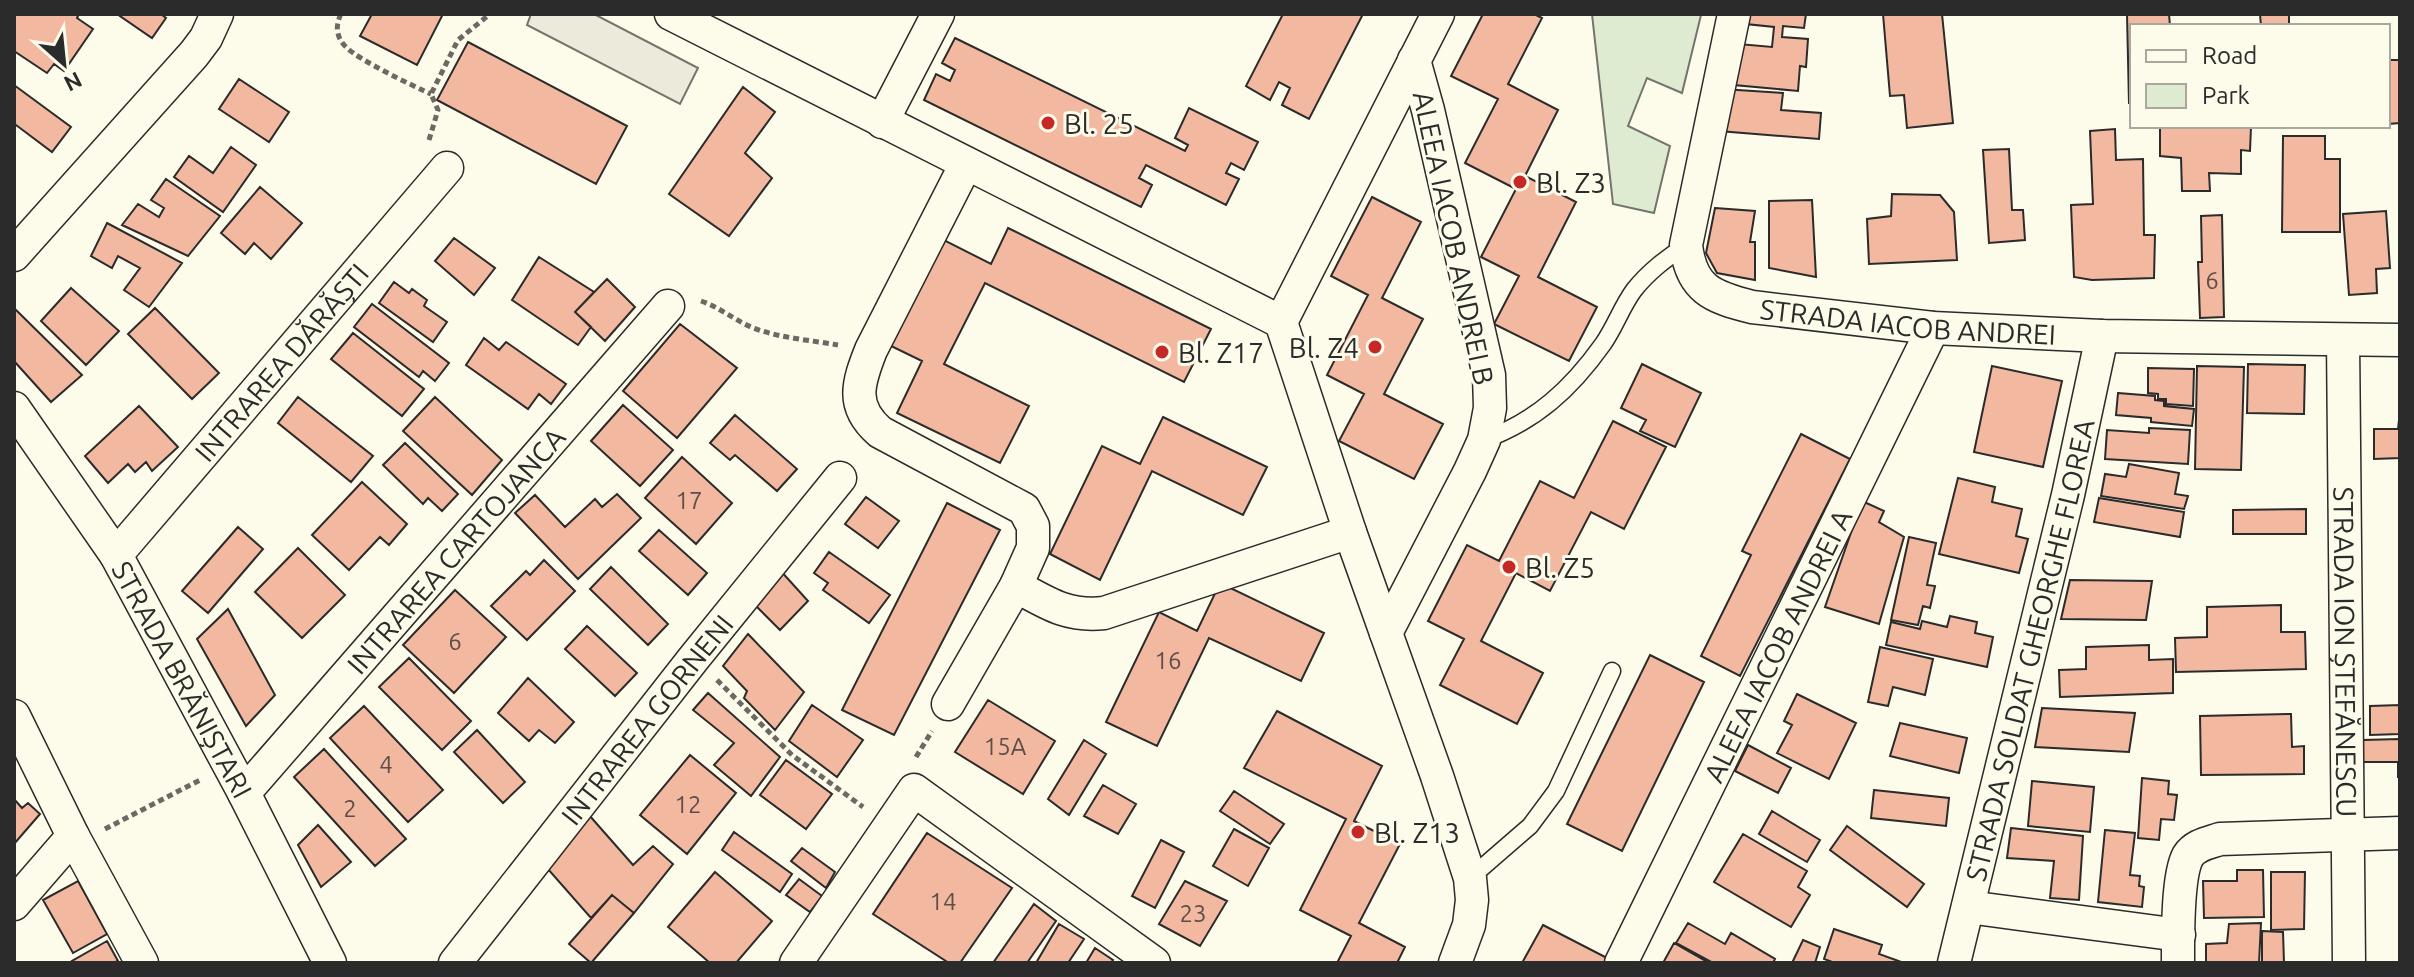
<svg xmlns="http://www.w3.org/2000/svg" width="2414" height="977" viewBox="0 0 2414 977" font-family="Ubuntu,sans-serif">
<style>
.green{fill:#deebd1;stroke:#74746e;stroke-width:2}
.parking{fill:#eceadb;stroke:#74746e;stroke-width:2}
.building{fill:#f2b8a0;stroke:#2b2b2b;stroke-width:2}
.lines{fill:none;stroke-linecap:round;stroke-linejoin:round}
.service-casing{stroke:#2b2b2b;stroke-width:19}
.minor-casing{stroke:#2b2b2b;stroke-width:35}
.path{stroke:#6a6964;stroke-width:5;stroke-dasharray:6 4;stroke-linecap:butt}
.service{stroke:#fdfbea;stroke-width:16}
.minor{stroke:#fdfbea;stroke-width:32}
.poi-dot{fill:#c62828;stroke:#fdfbea;stroke-width:3}
.labels{text-anchor:middle;dominant-baseline:central;stroke-width:6;stroke-linejoin:round;paint-order:stroke}
.number-label{font-size:24px;fill:#5d4e48}
.poi-label{font-size:28px;fill:#2b2b2b;stroke:#fdfbea;text-anchor:start}
.street-label{font-size:28px;fill:#2b2b2b;stroke:#fdfbea}
</style>
<rect width="100%" height="100%" fill="#fdfbea"/>
<path class="green" d="M1592,14L1701,15L1682,93L1647,78L1628,126L1670,146L1654,213L1613,204Z"/>
<path class="parking" d="M531,14H594L698,68L680,104L527,25Z"/>
<path class="building" d="M14,14H79L77,18L93,29L64,71L54,64L47,73L14,51Z
M122,14H161L166,18L152,38L120,16Z
M372,14H443L417,65L360,36Z
M1283,14H1363L1309,119L1282,105L1290,88L1279,82L1270,100L1246,86Z
M1483,14H1534L1542,18L1508,84L1558,110L1525,176L1576,202L1538,277L1597,307L1569,361L1494,324L1519,276L1481,257L1516,189L1465,163L1498,99L1451,76Z
M1747,14H1806L1804,28L1783,26L1782,37L1808,39L1806,67L1800,66L1798,91L1734,85L1739,44L1772,47L1774,27L1746,24Z
M1883,14H1942L1953,123L1907,128L1904,95L1890,96Z
M2127,14H2169L2170,26H2132V103H2129Z
M2260,14H2289V26H2261Z
M955,38L1185,151L1188,145L1175,138L1189,108L1258,142L1244,170L1231,163L1226,173L1239,179L1226,205L1146,165L1139,178L1152,185L1141,207L924,100L936,74L950,81L955,70L942,63Z
M468,42L627,126L596,184L437,100Z
M2388,60H2400V123L2388,124Z
M239,79L289,112L269,142L219,109Z
M14,85L71,127L52,152L16,125L14,127Z
M743,87L775,112L745,153L772,178L729,236L669,194Z
M1722,89L1783,93L1781,110L1821,113L1819,139L1719,131Z
M2160,126L2251,127L2250,151L2241,150V174L2209,173L2210,191H2182L2181,158L2160,156Z
M2115,129L2116,160L2143,159L2144,235H2155L2154,278L2092,280L2074,277L2071,205L2093,204L2090,131Z
M2283,136H2325V159H2340V232H2282Z
M231,147L256,165L223,212L174,177L189,156L213,173Z
M2009,149L2012,210H2023L2025,240L1989,243L1983,150Z
M166,179L220,216L188,256L122,225L138,204L159,217L164,208L151,200Z
M260,187L302,223L271,259L254,243L245,254L221,233Z
M1892,194L1940,195L1954,212L1957,260L1869,264L1867,219L1891,216Z
M1372,197L1421,222L1382,298L1423,319L1384,394L1443,424L1414,479L1339,441L1364,394L1327,375L1368,295L1331,276Z
M1812,200L1816,277L1769,268V201Z
M1715,208L1755,211L1750,242H1755V280L1717,273L1712,264L1706,253Z
M2386,211L2390,268L2376,269L2377,293L2349,295L2343,214Z
M2222,215L2224,317L2200,318L2198,262H2202L2201,216Z
M107,223L182,263L149,307L124,290L140,268L118,256L112,268L91,256Z
M1008,228L1211,329L1184,382L985,283L944,364L1029,406L1000,463L897,413L922,361L887,344L940,238L991,264Z
M454,238L495,268L474,295L435,261Z
M539,257L594,292L575,312L591,327L578,345L512,300Z
M607,279L635,307L605,341L575,312Z
M394,282L409,293L412,289L427,300L424,306L447,322L433,342L379,303Z
M71,288L119,331L86,365L41,321Z
M372,304L449,363L435,381L423,371L419,377L354,327Z
M14,308L82,375L51,402L14,361Z
M155,308L219,373L192,399L128,334Z
M680,324L737,368L677,438L623,391Z
M353,333L424,389L402,416L331,359Z
M484,338L499,350L506,342L566,384L551,404L539,394L528,409L466,365Z
M1642,364L1701,393L1675,447L1640,431L1646,420L1621,408Z
M2248,364L2305,365L2304,414L2247,413Z
M1992,366L2062,381L2043,467L1974,452Z
M2197,366L2244,367L2241,470L2195,469Z
M2148,368L2194,369L2193,406L2166,404V399H2158V394L2148,393Z
M2118,393L2155,396V400L2164,401V406L2194,409L2192,426L2151,422V418L2116,415Z
M298,397L373,456L351,482L278,423Z
M435,397L502,460L472,495L403,431Z
M623,405L673,450L640,486L591,441Z
M139,406L178,447L152,471L146,462L135,472L128,464L108,483L85,456Z
M735,415L797,469L777,491L735,455L730,460L710,443Z
M1163,417L1267,467L1243,515L1152,471L1100,580L1050,554L1102,446L1140,464Z
M2399,420L2400,458L2374,459V429H2398Z
M1613,421L1666,447L1624,529L1591,512L1550,591L1516,573L1481,641L1543,673L1517,724L1440,685L1464,639L1428,621L1467,545L1499,561L1540,481L1574,498Z
M2149,428L2190,430L2188,464L2105,459L2107,430L2149,433Z
M1801,434L1850,459L1740,676L1701,656L1751,555L1742,551Z
M405,443L458,494L442,511L428,498L423,504L383,465Z
M682,457L732,503L696,544L645,498Z
M2129,464L2179,473L2175,494L2188,496L2184,509L2101,496L2105,474L2126,477Z
M1958,478L1995,487L1992,502L2022,509L2016,536L2028,539L2019,573L1939,554Z
M362,482L407,524L389,545L380,537L349,570L312,535Z
M617,494L641,518L578,579L515,513L535,495L565,527L595,499L602,507Z
M866,497L899,521L878,548L845,524Z
M2099,498L2184,512L2180,537L2094,522Z
M1862,501L1884,511L1879,522L1904,537L1879,624L1825,607Z
M947,503L1000,530L894,735L842,710Z
M2306,509V534H2233V510Z
M238,527L263,549L208,613L182,591Z
M659,530L707,573L688,595L639,551Z
M1909,537L1936,543L1927,585L1935,586L1930,608L1923,606L1918,625L1891,620Z
M298,548L345,595L302,638L255,592Z
M829,552L890,595L869,623L823,590L828,583L814,573Z
M544,560L575,591L527,640L491,606L526,571L530,575Z
M611,567L668,624L648,645L590,589Z
M779,569L808,601L780,630L753,603Z
M2070,580L2152,581L2146,620L2061,619Z
M1220,583L1324,633L1301,681L1209,638L1157,746L1106,722L1159,612L1197,631Z
M455,590L506,637L454,693L403,645Z
M2281,605V632H2305L2306,669L2176,672L2175,638L2207,637V607Z
M228,609L275,695L246,726L197,639Z
M1950,616L1977,622L1975,633L1993,637L1987,667L1886,645L1891,622L1920,629L1922,621L1947,627Z
M587,626L637,673L615,696L565,649Z
M748,634L804,692L775,730L744,698L747,691L723,666Z
M2149,645V660L2173,659V693L2060,697L2059,670L2086,669V647Z
M1880,647L1933,659L1925,695L1893,687L1888,706L1868,702Z
M1650,655L1704,682L1622,851L1567,824Z
M409,658L471,721L442,750L379,687Z
M528,678L574,722L555,743L539,730L529,741L498,713Z
M708,693L780,757L751,796L714,765L734,743L693,710Z
M1797,694L1856,723L1829,779L1777,753L1792,725L1784,721Z
M988,700L1055,741L1023,794L955,752Z
M812,705L863,740L837,777L789,741Z
M2400,705V734L2370,735V706Z
M364,706L443,790L408,822L330,738Z
M2042,708L2135,713L2129,752L2035,747Z
M1277,711L1382,766L1354,821L1400,844L1359,923L1405,947L1397,963H1337L1351,936L1300,910L1346,819L1244,768Z
M2291,714L2292,747L2304,746V774L2201,775L2200,716Z
M1900,723L1967,738L1959,773L1890,756Z
M477,730L525,782L503,803L454,752Z
M2400,739V777H2398V762H2363V740Z
M1084,740L1106,754L1069,815L1048,799Z
M1748,745L1791,768L1778,793L1735,771Z
M324,749L406,839L375,866L294,777Z
M690,755L736,793L687,854L640,815Z
M786,760L832,794L806,829L760,795Z
M2142,778L2169,781L2168,794L2177,795L2174,820L2161,819L2159,840L2138,838Z
M2032,781L2094,787L2090,832L2028,826Z
M1103,785L1136,804L1118,834L1084,816Z
M1874,790L1949,798L1946,826L1871,818Z
M1234,791L1284,824L1270,844L1220,811Z
M14,799L22,808L28,803L40,814L14,844Z
M1772,811L1820,840L1807,862L1759,834Z
M589,815L633,865L653,846L673,864L634,913L612,895L591,918L547,868Z
M318,825L351,862L321,887L298,845Z
M1847,826L1924,884L1907,907L1830,850Z
M2011,828L2083,836L2079,900L2050,898L2054,861L2007,858Z
M1234,829L1269,848L1248,886L1213,866Z
M2105,830L2135,833L2130,875L2140,876L2139,886L2144,887L2142,907L2098,902Z
M734,832L792,874L780,892L722,850Z
M927,833L1012,888L960,963H949L873,914Z
M1743,834L1807,871L1798,887L1810,895L1791,927L1714,882Z
M1161,840L1184,852L1155,908L1132,896Z
M802,848L835,872L826,888L791,861Z
M2237,870H2263L2264,917L2204,918L2203,881H2237Z
M715,872L772,921L736,963H710L668,927Z
M2271,872H2305L2304,929L2271,930Z
M799,879L822,896L810,912L786,895Z
M78,881L107,934L73,953L43,900Z
M1185,881L1227,901L1200,946L1159,924Z
M612,895L634,913L591,963L569,944Z
M1034,904L1056,921L1027,963H993Z
M1688,923L1725,944L1731,933L1775,959L1773,963H1713L1676,943Z
M2261,923L2259,963H2206V944L2227,943L2229,924Z
M1059,924L1084,939L1068,963H1036Z
M1543,925L1609,959L1607,963H1522Z
M1834,929L1882,945L1879,954L1904,963H1835L1824,959Z
M2262,931L2283,932L2284,963H2262Z
M1803,940L1820,947L1815,963H1792Z
M107,941L118,961L113,963H73L72,961Z
M1674,943L1709,963H1663Z
M1095,948L1113,960L1111,963H1086Z"/>
<g class="lines">
<g class="service-casing">
<path id="service" d="M1484,440C1536,421 1571,389 1603,344C1615,327 1622,306 1634,290C1649,271 1667,258 1686,245
M1470,878L1530,826L1556,791L1612,671"/>
</g>
<g class="minor-casing">
<g id="minor">
<path d="M671,14L1281,322L1350,532L1437,776L1470,878L1472,900L1469,925L1455,963"/>
<path id="s1" d="M1734,14L1686,245C1691,289 1712,297 1752,307L1933,328L2102,336L2400,340"/>
<path d="M882,122L938,14"/>
<path d="M14,255L194,54L206,38L217,14"/>
<path d="M1281,322L1438,14"/>
<path id="s2" d="M2343,340L2349,963"/>
<path id="s3" d="M14,408L116,555L244,793L330,963"/>
<path id="s4" d="M116,555L447,168"/>
<path d="M1016,586C1047,603 1067,617 1104,613L1350,532"/>
<path d="M1386,633L1470,471L1484,440L1490,408L1489,375L1428,110L1414,60"/>
<path d="M948,704L1016,586L1033,548V526L1024,509L880,432C850,406 858,383 871,350L966,164"/>
<path d="M14,716L73,836L142,963"/>
<path id="s5" d="M244,793L668,306"/>
<path d="M14,904L73,836"/>
<path d="M1968,907L2179,935"/>
<path id="s6" d="M455,963L694,658L840,478"/>
<path d="M796,963L914,790L1154,963"/>
<path id="s7" d="M1621,963L1933,328"/>
<path id="s8" d="M1954,963L2068,495L2102,336"/>
<path d="M2178,963C2178,939 2177,876 2188,856C2195,845 2208,843 2220,839L2400,833"/>
</g>
</g>
<path class="path" d="M341,14C335,26 336,38 347,48C359,60 413,86 431,94
M429,140L438,110L431,94L458,40L490,14
M701,301C719,307 733,319 751,327C778,338 810,340 838,345
M717,680L792,755L863,807
M916,757L932,731
M105,829L200,780"/>
<use href="#service" class="service"/>
<use href="#minor" class="minor"/>
</g>
<g class="poi-dot">
<circle cx="1048" cy="123" r="8"/>
<circle cx="1520" cy="182" r="8"/>
<circle cx="1375" cy="347" r="8"/>
<circle cx="1162" cy="352" r="8"/>
<circle cx="1509" cy="567" r="8"/>
<circle cx="1358" cy="832" r="8"/>
</g>
<g class="labels">
<g class="number-label">
<text x="2212" y="280">6</text>
<text x="689" y="500">17</text>
<text x="455" y="641">6</text>
<text x="1168" y="660">16</text>
<text x="1005" y="746">15A</text>
<text x="386" y="764">4</text>
<text x="688" y="804">12</text>
<text x="350" y="808">2</text>
<text x="943" y="901">14</text>
<text x="1193" y="913">23</text>
</g>
<g class="poi-label">
<text x="1064" y="123">Bl. 25</text>
<text x="1536" y="182">Bl. Z3</text>
<text x="1359" y="347" text-anchor="end">Bl. Z4</text>
<text x="1178" y="352">Bl. Z17</text>
<text x="1525" y="567">Bl. Z5</text>
<text x="1374" y="832">Bl. Z13</text>
</g>
<g class="street-label">
<text transform="translate(1454 238) rotate(78)">ALEEA IACOB ANDREI B</text>
<text stroke="none"><textPath href="#s1" startOffset="492">STRADA IACOB ANDREI</textPath></text>
<text stroke="none"><textPath href="#s4" startOffset="254">INTRAREA DĂRĂȘTI</textPath></text>
<text stroke="none"><textPath href="#s5" startOffset="322">INTRAREA CARTOJANCA</textPath></text>
<text stroke="none"><textPath href="#s7" startOffset="354">ALEEA IACOB ANDREI A</textPath></text>
<text stroke="none"><textPath href="#s8" startOffset="322">STRADA SOLDAT GHEORGHE FLOREA</textPath></text>
<text stroke="none"><textPath href="#s2" startOffset="312">STRADA ION ȘTEFĂNESCU</textPath></text>
<text stroke="none"><textPath href="#s3" startOffset="320">STRADA BRĂNIȘTARI</textPath></text>
<text stroke="none"><textPath href="#s6" startOffset="310">INTRAREA GORNENI</textPath></text>
</g>
</g>
<rect width="2414" height="977" fill="none" stroke="#2b2b2b" stroke-width="32"/>
<rect x="2130" y="24" width="260" height="104" fill="#fdfbea" stroke="#a9a89e" stroke-width="2"/>
<rect x="2146" y="50" width="40" height="12" fill="#fdfbea" stroke="#a9a89e" stroke-width="2"/>
<text x="2202" y="64" font-size="24" fill="#2b2b2b">Road</text>
<rect x="2146" y="84" width="40" height="24" fill="#deebd1" stroke="#a9a89e" stroke-width="2"/>
<text x="2202" y="104" font-size="24" fill="#2b2b2b">Park</text>
<g transform="translate(64 64) rotate(153)" stroke="#fdfbea" stroke-width="6" paint-order="stroke">
<path d="M0-6L14 30L0 20L-14 30Z" fill="#2b2b2b"/>
<text y="-12" font-size="22" font-weight="bold" text-anchor="middle" fill="#2b2b2b">N</text>
</g>
</svg>
